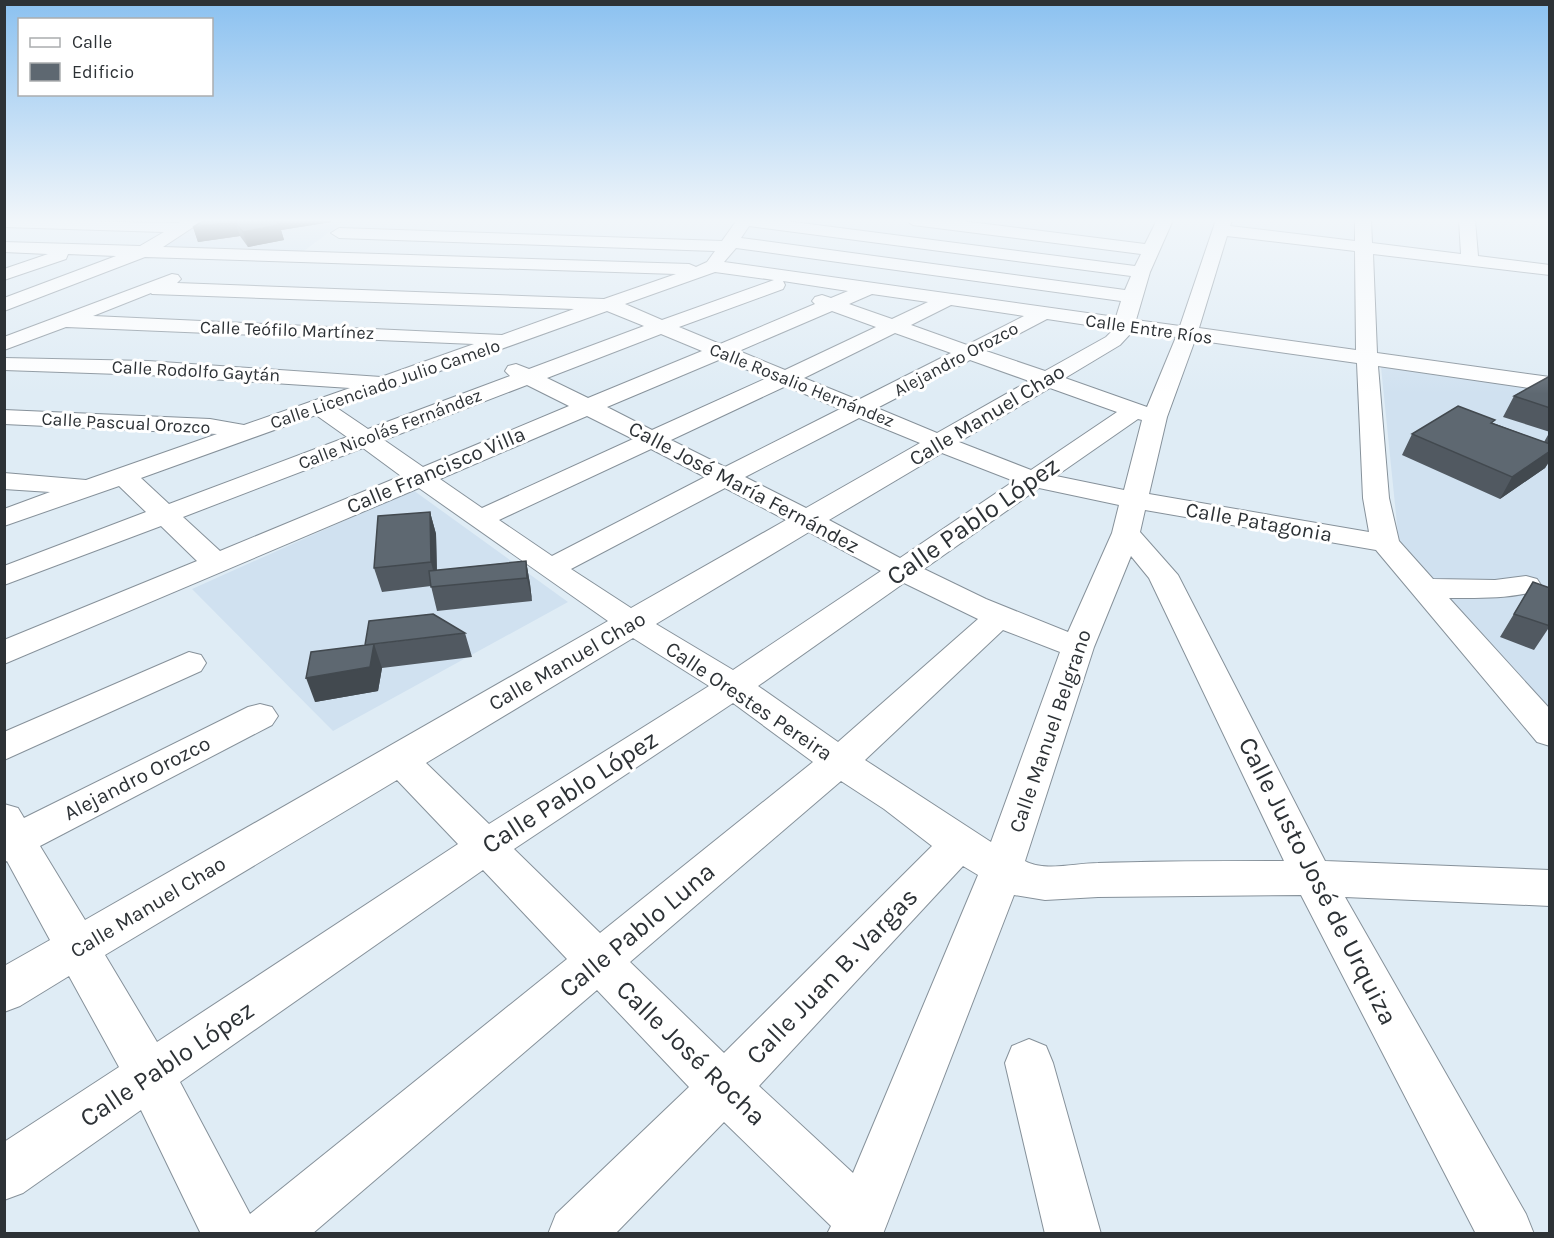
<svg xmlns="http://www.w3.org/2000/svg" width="1554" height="1238" viewBox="0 0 1554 1238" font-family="Karla,sans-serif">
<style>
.built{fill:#d0e1f0}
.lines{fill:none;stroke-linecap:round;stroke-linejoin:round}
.minor-casing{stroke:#86919a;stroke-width:2}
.minor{fill:#fff;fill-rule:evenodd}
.wall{fill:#515961}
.shaded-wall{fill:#42494f}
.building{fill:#5e6871;stroke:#42494f;stroke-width:1.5}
.labels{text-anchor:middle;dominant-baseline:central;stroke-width:6;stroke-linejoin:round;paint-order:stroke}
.far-street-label{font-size:18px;fill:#2d3236;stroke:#fff}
.street-label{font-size:21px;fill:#2d3236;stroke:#fff}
.near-street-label{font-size:26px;fill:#2d3236;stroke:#fff}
</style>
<rect width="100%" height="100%" fill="#dfecf5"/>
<path class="built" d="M204,220H345L300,254L154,250Z
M1381,367L1549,391V717L1399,544Z
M413,490L568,602L333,731L192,589Z"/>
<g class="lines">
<g class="minor-casing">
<path id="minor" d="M4,220L179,223L184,220H204L163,247L689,264L696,267L707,262L715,251L339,238L331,233L339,228L722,241L737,220H778L1135,266L1141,254L913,225L905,220H954L1145,244L1157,220H1173L1150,272L1136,320L1180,326L1216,220H1232L1230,226L1355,241V220H1371L1372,243L1461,254L1459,220H1475L1478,256L1550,265V275L1373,254L1377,353L1550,377V391L1378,366L1389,498L1399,541L1433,579L1495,580L1526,576L1537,579L1541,585L1537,591C1508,599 1479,598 1449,598L1550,709V746L1537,742L1376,550L1145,510L1140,532L1178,575L1325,861L1550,870V906L1345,897L1526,1214L1534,1234H1476L1301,895L1098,897L1045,900L1014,895L883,1234H827L831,1226L724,1122L615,1234H548L556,1214L689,1087L597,990L312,1234H201L141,1110L23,1193L4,1200V1142L119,1067L69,976L20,1006L4,1012V966L50,940L7,861L4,862V804L18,808L24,818L248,707L260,704L272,707L278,716L272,725L40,846L85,920L608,621L419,488L4,664V640L197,561L161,526L4,585V566L146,512L119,486L4,526V509L50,492L4,489V473L86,480L217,434L4,424V410L210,419L244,425L350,388L148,375L4,370V358L148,361L381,377L474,344L66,327L4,350V337L172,274L178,275L181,279L177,283L604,299L676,274L145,257L4,311V298L116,256L68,254L66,259L4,280V269L48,254L4,252V242L140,246L164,232L4,227ZM749,226L1131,276L1125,290L741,238ZM1227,236L1355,251L1356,350L1199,328ZM736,248L1121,301L1116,317L724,262ZM715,272L774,280L662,320L625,304ZM783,281L848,291L831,298L822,295L815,297L812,301L815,304L720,344L679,327L783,289L785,285ZM151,293L152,294L574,309L502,335L93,316ZM872,294L928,302L892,319L849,304ZM951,305L1024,316L967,345L911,325ZM607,311L644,326L529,369L516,364L508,366L505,371L510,376L368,429L337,408ZM832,311L876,327L785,370L739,351ZM1047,319L1114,329L1106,337L1045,371L986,351ZM1133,331L1176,337L1147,407L1065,378L1120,345ZM895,333L951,353L858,400L804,378ZM661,334L702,351L588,398L547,378ZM1195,340L1357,363L1363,498L1369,532L1149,494L1167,417ZM721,359L767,378L652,430L607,407ZM970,360L1029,381L937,433L877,408ZM527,385L569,406L423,467L384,440ZM786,386L840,409L725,467L671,440ZM1050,388L1117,412L1031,470L959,442ZM316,415L347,437L169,504L141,478ZM587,416L633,439L482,508L440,479ZM859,418L920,443L806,508L745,477ZM1138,419L1142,420L1124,490L1056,476ZM363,448L401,476L220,551L183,517ZM651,449L705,477L552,556L499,520ZM942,453L1014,481L900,558L829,520ZM725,488L786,520L631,608L571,569ZM1039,488L1119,505L1112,533L1068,632L986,599L924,569ZM809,532L881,571L733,670L656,624ZM1131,556L1149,578L1284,861C1222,861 1160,861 1098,863C1076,863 1044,872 1025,861L1094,647ZM904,583L978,619L838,742L758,686ZM1003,630L1060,652L991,842L865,760ZM633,638L709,686L489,824L426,763ZM733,703L813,762L600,933L514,849ZM397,780L458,844L157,1042L105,955ZM841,781L884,809L932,846L724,1053L630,962ZM963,866L978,875L853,1173L759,1086ZM483,870L567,959L250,1214L180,1082Z
M189,652L201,655L206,663L201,671L4,760V732Z
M1029,1039L1046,1046L1053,1063L1101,1234H1045L1005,1063L1012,1046Z"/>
</g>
<use href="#minor" class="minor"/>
</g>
<path class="wall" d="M205,220L331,222L281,230L284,240L248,247L240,236L198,242L193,227Z
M1550,376V432L1503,417L1514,396Z
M1493,423L1544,442L1548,435L1550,434V461L1545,468L1500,499L1402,455L1412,434Z
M430,512L436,534L437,570L526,561L530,584L532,601L437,611L431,586L382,592L374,568Z
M1533,582L1550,626L1534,650L1500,637Z
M465,633L472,657L382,668L378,691L315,702L365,645Z"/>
<path class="shaded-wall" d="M272,220H330L331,222L281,230L284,240L248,247L243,232Z
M235,222L240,236L198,242L193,227Z
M1550,451V459L1545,468L1500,499L1512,477Z
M430,512L436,534L437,586L431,562Z
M526,561L530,584L532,601L527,578Z
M374,644L382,668L378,691L315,702L306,678Z"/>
<path class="building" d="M205,220H275L279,225L243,232L235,222L193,227Z
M1550,376V408L1514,396Z
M1458,406L1495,420L1491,423L1550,444V451L1512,477L1412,434Z
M430,512L431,562L374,568L378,516Z
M526,561L527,578L431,587L429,571Z
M1533,582L1550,588V626L1514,614Z
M433,614L465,633L365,645L369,621Z
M374,644L370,667L306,678L311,652Z"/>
<linearGradient id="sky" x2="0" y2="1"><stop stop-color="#8bc1f0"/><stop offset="0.56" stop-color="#f1f6fa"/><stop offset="1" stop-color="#f1f6fa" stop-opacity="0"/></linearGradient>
<rect width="1554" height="394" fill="url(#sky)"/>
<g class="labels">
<g class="far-street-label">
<text transform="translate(1149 329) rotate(8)">Calle Entre Ríos</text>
<text transform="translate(287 330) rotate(2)">Calle Teófilo Martínez</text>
<text transform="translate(956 359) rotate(-28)">Alejandro Orozco</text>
<text transform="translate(196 371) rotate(3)">Calle Rodolfo Gaytán</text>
<text transform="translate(385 384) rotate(-19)">Calle Licenciado Julio Camelo</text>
<text transform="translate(802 385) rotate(22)">Calle Rosalio Hernández</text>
<text transform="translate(126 423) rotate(3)">Calle Pascual Orozco</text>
<text transform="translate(390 429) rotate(-21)">Calle Nicolás Fernández</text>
</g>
<g class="street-label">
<text transform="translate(987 415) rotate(-31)">Calle Manuel Chao</text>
<text transform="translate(436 470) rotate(-23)">Calle Francisco Villa</text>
<text transform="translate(744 487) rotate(28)">Calle José María Fernández</text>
<text transform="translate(1259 522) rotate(10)">Calle Patagonia</text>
<text transform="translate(567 661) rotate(-30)">Calle Manuel Chao</text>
<text transform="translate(749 701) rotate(34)">Calle Orestes Pereira</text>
<text transform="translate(1050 731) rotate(-71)">Calle Manuel Belgrano</text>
<text transform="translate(137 778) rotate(-27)">Alejandro Orozco</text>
<text transform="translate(148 907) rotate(-31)">Calle Manuel Chao</text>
</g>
<g class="near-street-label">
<text transform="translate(973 521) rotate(-35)">Calle Pablo López</text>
<text transform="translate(570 792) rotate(-33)">Calle Pablo López</text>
<text transform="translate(1318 881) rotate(63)">Calle Justo José de Urquiza</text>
<text transform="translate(637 930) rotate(-40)">Calle Pablo Luna</text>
<text transform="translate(832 976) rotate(-46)">Calle Juan B. Vargas</text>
<text transform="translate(691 1053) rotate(44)">Calle José Rocha</text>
<text transform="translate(167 1064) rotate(-34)">Calle Pablo López</text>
</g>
</g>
<rect width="1554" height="1238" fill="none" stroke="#2d3236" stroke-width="12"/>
<rect x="18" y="18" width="195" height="78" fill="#ffffff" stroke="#abadaf" stroke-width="1.5"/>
<rect x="30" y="38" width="30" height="9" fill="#ffffff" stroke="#abadaf" stroke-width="1.5"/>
<text x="72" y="48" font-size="18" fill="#2d3236">Calle</text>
<rect x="30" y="63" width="30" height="18" fill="#5e6871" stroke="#abadaf" stroke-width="1.5"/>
<text x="72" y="78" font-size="18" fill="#2d3236">Edificio</text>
</svg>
